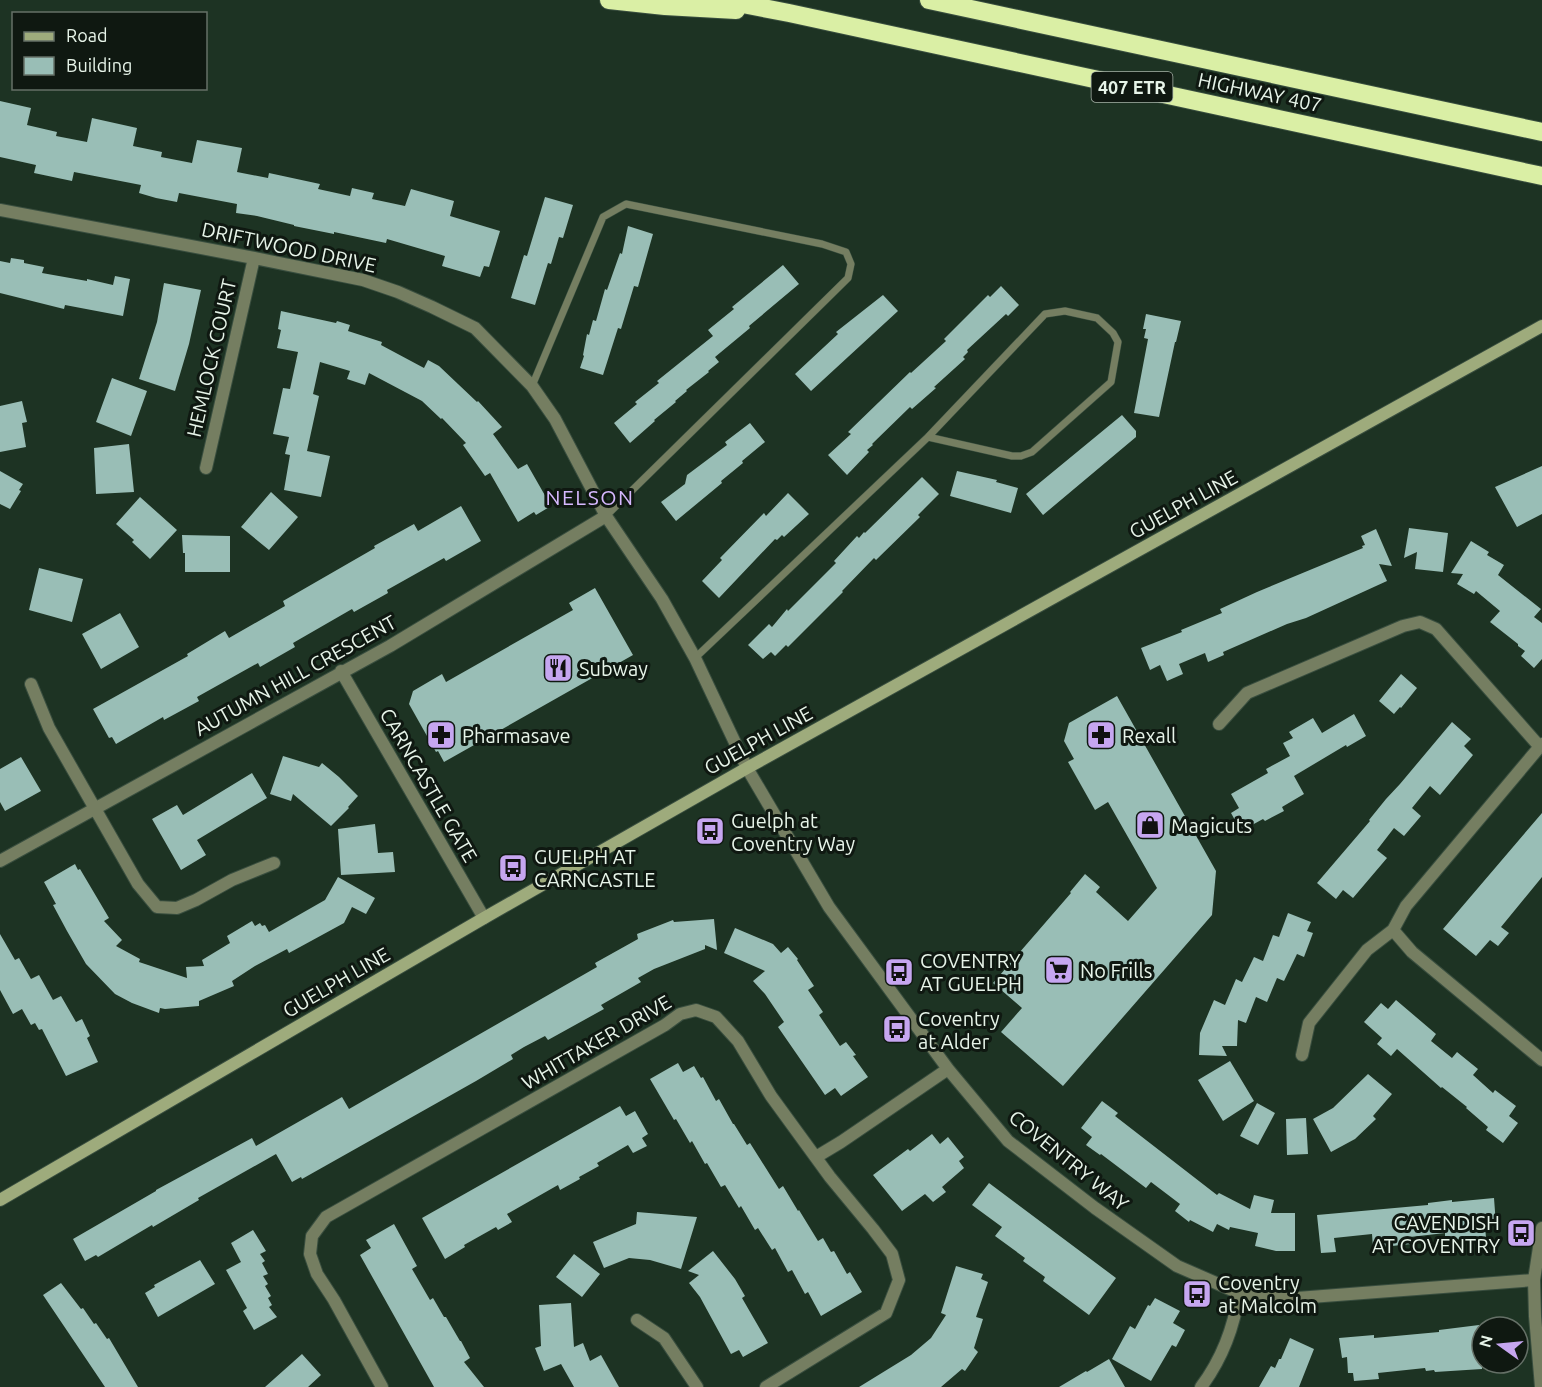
<svg xmlns="http://www.w3.org/2000/svg" width="1542" height="1387" viewBox="0 0 1542 1387" font-family="Ubuntu,sans-serif">
<style>
.building{fill:#99beb6}
.lines{fill:none;stroke-linecap:round;stroke-linejoin:round}
.service-casing{stroke:#394e3f;stroke-width:8}
.minor-casing{stroke:#394e3f;stroke-width:14}
.tertiary-casing{stroke:#394e3f;stroke-width:14}
.secondary-casing{stroke:#394e3f;stroke-width:14}
.motorway-casing{stroke:#394e3f;stroke-width:20}
.service{stroke:#757e61;stroke-width:7}
.minor{stroke:#757e61;stroke-width:12}
.tertiary{stroke:#757e61;stroke-width:12}
.secondary{stroke:#9eab7c;stroke-width:12}
.motorway{stroke:#daefa5;stroke-width:18}
.labels{text-anchor:middle;dominant-baseline:central;stroke-width:6;stroke-linejoin:round;paint-order:stroke}
.shield{fill:#0f1811;stroke:#a6b2a8;stroke-width:1.5}
.shield-label{font-size:18px;font-weight:bold;fill:#e7f4e9}
.street-label{font-size:20px;fill:#e7f4e9;stroke:#0f1811}
.poi-label{font-size:20px;fill:#e7f4e9;stroke:#0f1811;text-anchor:start}
.neighbourhood-label{font-size:21px;letter-spacing:1.5px;fill:#d6b8fe;stroke:#0f1811}
</style>
<rect width="100%" height="100%" fill="#1d3323"/>
<path class="building" d="M0,101L31,108L27,125L57,132L56,136L87,142L92,118L137,128L133,146L162,152L161,157L192,163L197,140L242,148L237,172L268,178L269,173L320,184L318,189L350,196L352,188L374,193L372,199L405,206L411,189L454,201L450,216L500,231L489,267L484,266L480,277L442,266L445,256L387,239L386,243L334,232V234L294,226V225L257,216L236,213L237,204L179,193L177,202L156,198L139,193L141,185L74,172L72,181L34,173L36,165L0,157Z
M545,197L573,205L563,238L559,237L551,264L548,263L535,305L511,298L524,255L527,256Z
M628,226L653,234L638,287L634,286L621,329L618,328L603,375L580,368L584,356L583,355L587,334L589,335L593,320L596,321L605,289L607,290L620,253L622,254Z
M11,258L24,260V263L44,267L42,273L87,281V279L113,285L115,276L130,279L123,316L65,305L64,309L0,293V261L10,263Z
M783,265L799,284L749,326L750,328L715,357L719,362L708,371L709,372L686,390L687,391L675,401L676,402L654,420L655,421L630,443L614,423L637,404L635,402L659,383L657,381L713,336L708,330L734,309L732,307Z
M164,283L201,290L189,344L175,391L139,379L157,322Z
M1001,286L1019,305L1008,316L1006,314L967,350L968,352L963,357L965,359L934,387L936,388L912,409L910,407L872,444L873,445L867,450L869,452L847,475L828,455L851,434L848,432L910,372L911,373L946,341L944,339L988,295L990,297Z
M883,295L898,311L811,391L795,374L838,334L836,332Z
M281,311L336,323L337,321L350,325L348,331L382,342L381,345L424,368L428,360L439,366L477,402L478,401L502,427L493,434L518,469L527,464L551,506L536,515L534,512L518,522L490,473L485,476L463,445L466,443L442,418L441,419L422,401L369,373L365,385L347,379L350,371L320,362L313,394L319,396L307,451L330,456L321,497L284,490L290,455L285,454L289,437L273,434L283,388L290,389L298,352L277,348L281,330L278,329Z
M1146,314L1181,321L1176,342H1175L1159,417L1134,413L1148,339L1144,338L1146,329H1143Z
M112,378L147,391L131,436L96,422Z
M22,401L27,422L22,423L26,447L0,452V406Z
M1122,415L1136,431V437L1043,515L1026,494Z
M750,423L765,442L742,461L743,463L721,481L722,483L676,521L661,502L685,484L687,475L727,445L725,442Z
M129,444L134,492L96,494L94,448Z
M1542,466V514L1517,527L1495,487Z
M0,471L23,484L19,490L21,491L10,509L0,504Z
M957,471L997,480L996,482L1018,488L1011,513L950,496Z
M922,477L939,494L918,515L920,517L876,560L874,558L842,591L843,592L788,647L786,645L775,656L771,652L763,659L748,645L769,624L772,627L787,609L788,611L836,563L834,561L857,536L859,538L864,532L865,533Z
M271,492L298,517L269,550L241,527Z
M788,493L809,514L784,537L782,535L777,540L775,539L719,598L702,581L722,560L720,558L764,513L766,516Z
M140,497L177,530L150,559L132,542L134,540L116,524Z
M461,506L481,541L446,561L444,558L387,590L388,593L354,612L352,609L293,643L295,647L260,667L258,663L197,697L199,701L164,720L163,717L116,744L112,737L109,738L93,709L188,656L187,654L225,631L229,638L285,606L283,601L375,548L374,546L414,524L418,531Z
M1409,528L1448,533L1443,572L1415,569L1417,552L1404,558Z
M1376,529L1392,566L1379,564L1387,581L1306,618L1287,624L1223,652L1224,655L1208,662L1205,653L1179,664L1183,674L1167,681L1160,665L1150,670L1141,648L1182,632L1181,630L1222,613L1220,609L1257,592L1363,548L1362,546L1365,545L1361,536Z
M182,535L230,536V572H185V553H183Z
M1471,541L1489,552L1487,555L1504,565L1498,575L1541,609L1534,617L1542,623V659L1534,668L1521,656L1525,651L1518,646V644L1490,622L1500,611L1476,591L1474,594L1457,584L1463,574L1451,573Z
M39,568L83,579L72,622L29,610Z
M595,588L633,655L444,762L438,751L436,752L409,704L413,691L442,674L446,682L573,610L569,603Z
M120,613L139,647L101,669L82,634Z
M1401,674L1417,688L1401,708L1400,707L1394,714L1379,701Z
M1117,696L1216,871L1212,915L1063,1086L1001,1032L1022,1008L993,983L1071,893L1070,892L1085,874L1100,887L1096,892L1128,921L1157,888L1108,802L1095,810L1068,762L1074,759L1064,741L1069,723Z
M1354,714L1366,736L1347,747L1346,745L1294,776L1304,794L1282,807L1284,811L1265,821L1263,819L1241,831L1231,813L1239,808L1231,794L1268,773L1266,769L1290,756L1283,743L1293,738L1289,732L1313,718L1322,733Z
M1452,722L1471,739L1464,746L1473,755L1440,795L1430,786L1412,808L1421,816L1404,836L1394,828L1377,850L1387,858L1353,898L1343,890L1336,899L1317,883L1370,821L1369,820L1386,799L1400,784Z
M283,756L319,767L322,763L339,777L358,796L348,807L349,808L331,826L293,794L291,801L270,794Z
M21,757L41,791L5,811L0,802V769Z
M252,773L267,798L197,840L206,855L181,870L152,819L177,805L183,815Z
M1542,813V877L1501,927L1509,933L1498,946L1490,940L1476,956L1443,929Z
M375,824L378,853L393,852L395,872L341,875L338,829Z
M75,864L78,870L80,869L109,918L104,921L122,940L116,946L140,959L139,962L187,978L186,967L204,966L202,960L230,943L227,936L252,921L255,926L260,923L262,926L265,925L269,932L325,900L338,877L375,898L366,914L352,907L344,923L289,953L287,949L255,966L232,981L234,986L199,1001V1006L165,1009L160,1008L159,1013L132,1003L115,994L86,964L67,931L53,905L56,904L44,882Z
M1288,913L1311,922L1307,931L1313,933L1304,957L1297,954L1284,981L1277,978L1267,1002L1256,997L1246,1023L1238,1020L1237,1046H1222L1227,1056L1199,1055L1200,1033L1214,1000L1225,1005L1236,979L1242,982L1254,957L1263,961L1273,935L1279,937Z
M714,919L717,950L705,945V949L654,969L638,978L641,982L601,1005L604,1009L548,1040L545,1036L524,1047L511,1055L513,1059L476,1081L302,1179L301,1177L292,1182L276,1154L198,1198L199,1200L153,1227L152,1225L98,1257L96,1255L85,1261L73,1239L156,1191V1190L252,1138L256,1146L342,1097L349,1109L597,967L595,963L638,939L637,934L673,920L674,922Z
M735,928L773,944L781,953L788,947L798,959L797,960L814,986L808,990L823,1012L819,1015L840,1046L846,1042L856,1055L853,1056L868,1077L841,1096L835,1088L825,1095L778,1027L784,1022L765,994L753,981L765,971L724,953Z
M0,934L15,960L19,958L31,979L39,975L53,1000L61,996L76,1022L82,1019L90,1036L87,1038L98,1062L66,1076L42,1029L39,1030L35,1023L31,1025L22,1009L13,1014L0,990Z
M1396,1000L1436,1034L1431,1041L1452,1058L1457,1052L1478,1069L1473,1075L1493,1093L1495,1090L1516,1106L1509,1116L1518,1123L1503,1143L1486,1130L1488,1127L1466,1108L1467,1107L1442,1087L1441,1088L1397,1049L1391,1056L1377,1044L1382,1038L1364,1022L1381,1003L1388,1009Z
M1230,1061L1254,1101L1223,1121L1198,1080Z
M678,1063L683,1072L694,1066L701,1078L703,1077L716,1101L719,1099L733,1124H734L747,1145L750,1143L779,1189L783,1186L798,1211L799,1210L818,1241L823,1238L831,1252L834,1251L847,1274L850,1272L862,1292L821,1316L808,1292L805,1294L792,1270L788,1272L775,1248L772,1250L758,1228L755,1230L741,1206L739,1208L725,1185L721,1187L707,1163L705,1164L692,1141L690,1143L676,1119L674,1120L650,1079Z
M1368,1074L1392,1094L1373,1116L1376,1119L1355,1139L1331,1152L1313,1119L1333,1108Z
M1102,1101L1118,1113L1115,1116L1217,1195L1219,1193L1250,1209L1254,1195L1274,1200L1271,1213H1295V1251H1276L1255,1246L1258,1233L1230,1227L1229,1230L1217,1224L1213,1232L1190,1220L1189,1222L1175,1211L1180,1204L1151,1182L1146,1188L1101,1154L1100,1155L1086,1145L1092,1137L1081,1128Z
M1257,1103L1275,1113L1258,1145L1240,1136Z
M620,1106L626,1116L635,1111L648,1134L642,1138L647,1146L633,1153L628,1145L597,1163L599,1166L579,1177L580,1179L560,1190L558,1185L507,1214L512,1222L498,1230L496,1227L464,1245L465,1247L445,1259L422,1218Z
M1306,1118L1308,1154L1287,1155L1286,1119Z
M932,1134L940,1144L948,1137L964,1157L959,1161L964,1168L942,1187L946,1192L933,1202L925,1194L902,1211L873,1175L908,1149L910,1151Z
M989,1183L1116,1278L1089,1315L1043,1281L1045,1277L1023,1261L1025,1258L995,1236L1002,1227L972,1205Z
M1494,1198L1496,1225L1485,1226L1486,1238L1445,1240V1233L1410,1237L1411,1244L1373,1248L1372,1234L1334,1238L1336,1252L1321,1253L1317,1215L1428,1205V1203L1452,1200V1202Z
M637,1212L697,1217L681,1269L650,1260L629,1258L604,1268L593,1242L636,1224Z
M394,1224L417,1266L412,1269L430,1300L433,1298L444,1317H446L460,1341H461L470,1358L464,1362L484,1387H434L360,1255L371,1248L366,1240Z
M253,1230L266,1251L260,1254L265,1261L262,1263L268,1274L263,1276L268,1284L265,1286L271,1296L268,1298L272,1305L269,1307L277,1317L254,1330L243,1311L247,1308L226,1270L241,1262L231,1243Z
M713,1251L735,1279L745,1296L742,1298L768,1343L743,1357L739,1350L731,1354L700,1297L689,1283L699,1275L688,1271Z
M574,1254L600,1274L582,1297L556,1277Z
M200,1260L215,1284L158,1317L145,1293L155,1287L154,1285Z
M956,1266L983,1274L981,1279L988,1282L976,1317L983,1319L974,1348L978,1352L965,1371L962,1369L941,1387H859L911,1355L931,1338L946,1315L941,1313Z
M61,1283L81,1309L83,1308L94,1324L96,1323L107,1339L109,1338L138,1387H105L43,1295Z
M1155,1298L1180,1311L1173,1323L1185,1330L1176,1347L1172,1345L1151,1381L1112,1359L1130,1326L1135,1329L1148,1305L1150,1306Z
M571,1303L574,1347L583,1343L590,1361L601,1355L619,1387H574L561,1364L544,1371L535,1348L541,1346L539,1305Z
M1479,1325L1481,1339H1482V1369L1435,1372L1434,1370L1426,1371L1425,1368L1378,1373L1379,1379L1354,1381L1353,1373H1348L1347,1357L1342,1358L1339,1338L1374,1335V1338L1439,1332V1330Z
M1290,1338L1314,1349L1299,1387H1259L1271,1366L1275,1368L1279,1359H1281Z
M302,1354L321,1375L308,1387H265Z
M1109,1359L1125,1387H1059L1086,1371L1087,1372Z"/>
<g class="lines">
<g class="service-casing">
<path id="service" d="M532,386L603,217L626,204L822,244L846,252L851,264L848,278L606,516
M695,658L928,437L1045,314L1065,311L1097,318L1113,333L1118,342L1111,382L1032,452L1021,456H1012L928,437"/>
</g>
<g class="minor-casing">
<path id="minor" d="M0,210L254,258L363,280L398,292L432,307L475,328L532,386L555,419L606,516L662,599L695,658L747,768L829,907L948,1069L1008,1141L1095,1208L1177,1266L1239,1293L1284,1299L1534,1280
M206,468L254,258
M341,671L484,918
M31,684L49,728L138,884L157,907L177,908L196,900L232,880L274,863
M1219,724L1247,693L1403,626L1420,622L1436,629L1540,747
M1542,744L1406,906L1393,930L1412,952L1542,1060
M0,861L390,646L606,516
M1302,1055L1309,1023L1367,950L1393,930
M816,1157L841,1142L948,1069
M637,1320L664,1338L697,1387
M382,1387L334,1300L317,1274L310,1254L312,1236L326,1217L665,1025L680,1014L696,1010L716,1017L738,1041L771,1096L830,1177L873,1229L892,1254L899,1280L886,1313L766,1387
M1201,1387C1222,1359 1234,1327 1239,1293"/>
</g>
<g class="tertiary-casing">
<path id="tertiary" d="M1541,1387L1535,1316L1534,1280L1542,1228"/>
</g>
<g class="secondary-casing">
<path id="secondary" d="M0,1200L484,918L747,768L1542,326"/>
</g>
<g class="motorway-casing">
<path id="motorway" d="M609,0L665,6L736,10
M722,0L789,13L1542,176
M929,0L1542,132"/>
</g>
<use href="#service" class="service"/>
<use href="#minor" class="minor"/>
<use href="#tertiary" class="tertiary"/>
<use href="#secondary" class="secondary"/>
<use href="#motorway" class="motorway"/>
</g>
<defs>
<g id="restaurant-square" transform="scale(1.5)"><rect x="-9" y="-9" width="18" height="18" rx="4" fill="#c6a6f0" stroke="#0f1811"/><path d="M-5-6h1v4h1v-4h1v4h1v-4h1v5L-1.5 .5V6h-2V.5L-5-1ZM5-6V6H3V1.5H1.5Q1.5-4 5-6Z" fill="#111"/></g>
<g id="pharmacy-square" transform="scale(1.5)"><rect x="-9" y="-9" width="18" height="18" rx="4" fill="#c6a6f0" stroke="#0f1811"/><path d="M-2-6h4v4h4v4h-4v4h-4v-4h-4v-4h4Z" fill="#111"/></g>
<g id="shop-square" transform="scale(1.5)"><rect x="-9" y="-9" width="18" height="18" rx="4" fill="#c6a6f0" stroke="#0f1811"/><path d="M-5-2.5h2.3a2.7 3.5 0 0 1 5.4 0H5L5.5 6h-11ZM-1.5-2.5h3a1.5 2.3 0 0 0-3 0Z" fill="#111"/></g>
<g id="bus-square" transform="scale(1.5)"><rect x="-9" y="-9" width="18" height="18" rx="4" fill="#c6a6f0" stroke="#0f1811"/><path d="M-5-6H5V4H4V6H2V4H-2V6H-4V4H-5ZM-3.5-4V0h7V-4ZM-3.5 1.2v1.5H-2V1.2ZM2 1.2v1.5H3.5V1.2Z" fill="#111"/></g>
<g id="supermarket-square" transform="scale(1.5)"><rect x="-9" y="-9" width="18" height="18" rx="4" fill="#c6a6f0" stroke="#0f1811"/><path d="M-6-5.5h2.5l.6 2H6L4.5 2H-2.5L-4.4-4H-6ZM-1.5 3.2a1.3 1.3 0 1 0 .1 0ZM3 3.2a1.3 1.3 0 1 0 .1 0Z" fill="#111"/></g>
</defs>
<g fill-rule="evenodd">
<use href="#restaurant-square" x="558" y="668"/>
<use href="#pharmacy-square" x="441" y="735"/>
<use href="#pharmacy-square" x="1101" y="735"/>
<use href="#shop-square" x="1150" y="825"/>
<use href="#bus-square" x="710" y="831"/>
<use href="#bus-square" x="513" y="868"/>
<use href="#supermarket-square" x="1059" y="970"/>
<use href="#bus-square" x="899" y="972"/>
<use href="#bus-square" x="897" y="1029"/>
<use href="#bus-square" x="1521" y="1233"/>
<use href="#bus-square" x="1197" y="1294"/>
</g>
<g class="labels">
<rect class="shield" x="1091.5" y="72" width="81" height="30" rx="4.5"/>
<g class="shield-label">
<text x="1132" y="87">407 ETR</text>
</g>
<g class="street-label">
<text transform="translate(1260 92) rotate(12)">HIGHWAY 407</text>
<text transform="translate(289 247) rotate(12)">DRIFTWOOD DRIVE</text>
<text transform="translate(211 358) rotate(-77)">HEMLOCK COURT</text>
<text transform="translate(1183 504) rotate(-29)">GUELPH LINE</text>
<text transform="translate(295 675) rotate(-29)">AUTUMN HILL CRESCENT</text>
<text transform="translate(758 740) rotate(-29)">GUELPH LINE</text>
<text transform="translate(429 785) rotate(60)">CARNCASTLE GATE</text>
<text transform="translate(336 982) rotate(-30)">GUELPH LINE</text>
<text transform="translate(596 1042) rotate(-30)">WHITTAKER DRIVE</text>
<text transform="translate(1069 1160) rotate(39)">COVENTRY WAY</text>
</g>
<g class="poi-label">
<text x="579" y="668">Subway</text>
<text x="462" y="735">Pharmasave</text>
<text x="1122" y="735">Rexall</text>
<text x="731" y="820">Guelph at<tspan x="731" dy="23">Coventry Way</tspan></text>
<text x="1171" y="825">Magicuts</text>
<text x="534" y="856">GUELPH AT<tspan x="534" dy="23">CARNCASTLE</tspan></text>
<text x="920" y="960">COVENTRY<tspan x="920" dy="23">AT GUELPH</tspan></text>
<text x="1080" y="970">No Frills</text>
<text x="918" y="1018">Coventry<tspan x="918" dy="23">at Alder</tspan></text>
<text x="1500" y="1222" text-anchor="end">CAVENDISH<tspan x="1500" dy="23">AT COVENTRY</tspan></text>
<text x="1218" y="1282">Coventry<tspan x="1218" dy="23">at Malcolm</tspan></text>
</g>
<g class="neighbourhood-label">
<text x="590" y="497">NELSON</text>
</g>
</g>
<rect x="12" y="12" width="195" height="78" fill="#0f1811" stroke="#657067" stroke-width="1.5"/>
<rect x="24" y="32" width="30" height="9" fill="#9eab7c" stroke="#657067" stroke-width="1.5"/>
<text x="66" y="42" font-size="18" fill="#e7f4e9">Road</text>
<rect x="24" y="57" width="30" height="18" fill="#99beb6" stroke="#657067" stroke-width="1.5"/>
<text x="66" y="72" font-size="18" fill="#e7f4e9">Building</text>
<g transform="translate(1500 1345) rotate(285)"><circle r="28" fill="#0f1811" stroke="#657067" stroke-width="1.5"/>
<path d="M0-4.5L10 22L0 15L-10 22Z" fill="#c6a6f0"/>
<text y="-9" font-size="16" font-weight="bold" text-anchor="middle" fill="#e7f4e9">N</text>
</g>
</svg>
